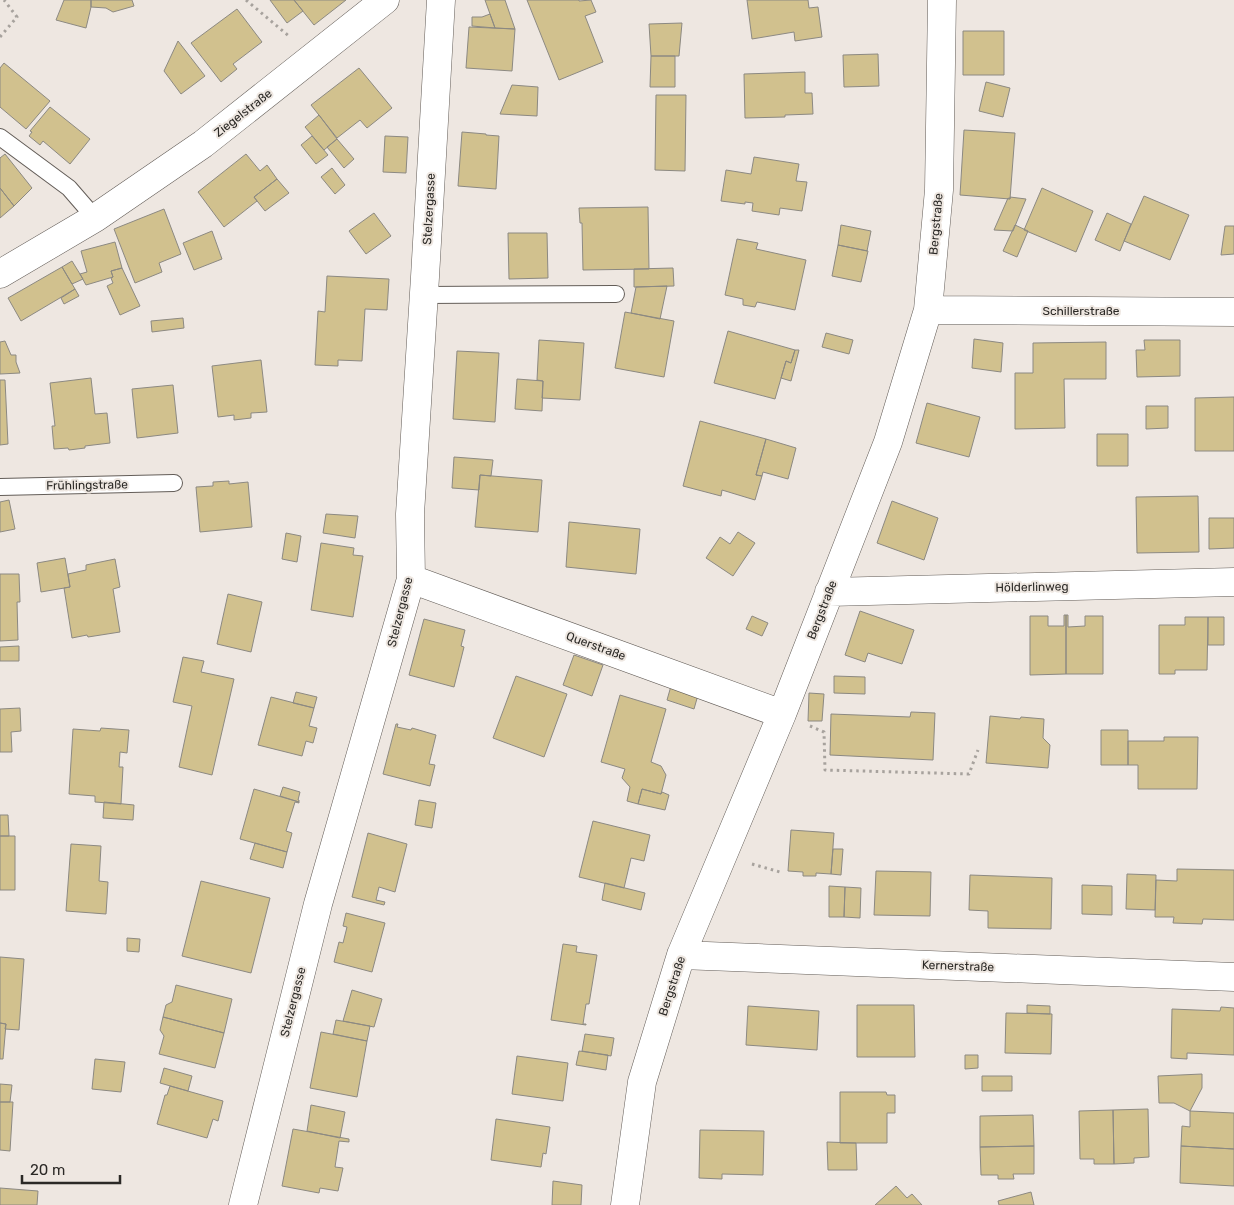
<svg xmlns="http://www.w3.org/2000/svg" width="1234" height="1205" viewBox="0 0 1234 1205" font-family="Rubik,sans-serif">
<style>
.building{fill:#d1c18e;stroke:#8c8982}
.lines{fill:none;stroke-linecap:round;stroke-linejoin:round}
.service-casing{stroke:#635d58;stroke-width:18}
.minor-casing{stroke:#635d58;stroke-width:29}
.tertiary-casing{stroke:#635d58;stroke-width:29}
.path{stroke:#a7a29d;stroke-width:3;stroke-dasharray:2.5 4;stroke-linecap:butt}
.service{stroke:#fff;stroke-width:16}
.minor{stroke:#fff;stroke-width:28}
.tertiary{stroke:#fff;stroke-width:28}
.labels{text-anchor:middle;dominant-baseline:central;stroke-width:4;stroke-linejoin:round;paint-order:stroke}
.street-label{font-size:12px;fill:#2b2926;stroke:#eee7e1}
</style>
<rect width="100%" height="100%" fill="#eee7e1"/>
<path class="building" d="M64,0H91V7L86,28L56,20Z
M91,0H132L134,6L113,12L106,8L91,7Z
M270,0H294L303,11L287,23Z
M294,0H346L314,25Z
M485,0H505L515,29L495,28Z
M527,0H579V1L591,0L596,12L585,16L603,62L559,80Z
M747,0H808L809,8L818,7L822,37L795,41L794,32L752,39Z
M237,9L262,42L233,64L237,69L221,82L191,43Z
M490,14L495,28L472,26V17H482Z
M682,23L679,56H651L649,24Z
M469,27L515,29L512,71L466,68Z
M963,31H1004V75H963Z
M178,41L205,76L181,94L164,71Z
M878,54L879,86L844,87L843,55Z
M651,56H675V87H650Z
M4,63L50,101L26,129L0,107V68Z
M359,68L392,108L367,128L360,120L337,138L311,105Z
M805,72V93H812L813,114L785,115V117L745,118L744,74Z
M986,82L1010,88L1003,117L979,111Z
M512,85L538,87L537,116L500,114Z
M656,95H686L685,171L655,170Z
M50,107L90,139L70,164L43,141L40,145L29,136L32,132L30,131Z
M319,115L337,139L324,150L305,127Z
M964,130L1015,133L1010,199L960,195Z
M462,132L486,134V135L499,136L496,189L458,186Z
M312,136L328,155L316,164L301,145Z
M385,136L408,137L406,173L383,172Z
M337,139L354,159L344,168L327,147Z
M5,154L32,188L14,206L0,188V158Z
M246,154L260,171L267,165L277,179L254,197L257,201L224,227L198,192Z
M754,157L799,164L796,181L807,182L802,211L780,208L779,215L752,211L753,203L745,202V204L721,201L726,170L751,174Z
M332,168L345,185L335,194L321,177Z
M277,179L289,193L265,211L254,197Z
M0,188L14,206L0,218Z
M1042,188L1093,211L1076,252L1024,230Z
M1144,196L1189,215L1170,260L1124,241Z
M1010,197L1026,199L1013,231L994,230L1008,198L1010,199Z
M648,207L649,269L583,270L582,223H580L579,208Z
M164,209L181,254L159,263L162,272L135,283L114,229Z
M374,213L391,236L366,254L349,231Z
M1107,213L1131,224L1120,251L1095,240Z
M841,225L871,231L867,251L838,245Z
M1015,225L1028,231L1017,257L1003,251Z
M1225,226H1234V254L1221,255Z
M212,231L222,259L194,270L183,243Z
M508,233H547L548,278L509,279Z
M737,239L758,243L756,249L806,260L795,310L757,302L755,307L743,305V299L725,295Z
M115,242L122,268L111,271L113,277L86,285L80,274L87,272L81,251Z
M838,245L868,251L861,282L832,276Z
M72,261L83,279L72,284L62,267Z
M62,267L75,289L21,321L8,298Z
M122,268L140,306L120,315L107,286L113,283L111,278L113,277L111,271Z
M673,268L674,286L634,287V269Z
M327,276L389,279L387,310L365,309L362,361L338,360V366L315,365L318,311L325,312Z
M667,286L660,319L631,313L636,287Z
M75,289L79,296L64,304L61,298Z
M625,312L674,321L664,377L615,368Z
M183,318L184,328L152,332L151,321Z
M728,331L795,350L791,363L786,361L775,399L714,383Z
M826,333L853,340L849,354L822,347Z
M974,339L1003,343L1001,372L972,368Z
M539,340L584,343L580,400L542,398L543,381L537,380Z
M1144,340H1180V376L1137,377L1136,350H1145Z
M5,341L11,355H16V362L20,373L0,374V342Z
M1106,342V379H1064L1065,428L1015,429V373H1033V343Z
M795,350H799L791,381L781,378L786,361L791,363Z
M457,351L499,353L495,422L453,419Z
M261,360L267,412L251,413V418L234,420V415L218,417L212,366Z
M91,378L95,414L107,413L110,443L85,446V448L69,450L68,448L54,449L52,426H55L50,383Z
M517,379L543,381L542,411L515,409Z
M0,380H5L8,444L0,445Z
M173,385L178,433L137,438L132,389Z
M1234,397V451H1195V398Z
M927,403L980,417L969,457L916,443Z
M1146,406H1168V428L1146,429Z
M700,421L766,439L756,475L762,476L755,500L722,490L721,496L683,486Z
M1097,434H1128V466H1097Z
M766,439L796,448L788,479L763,472L762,476L756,475Z
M454,457L493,460L491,476L480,475L479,490L452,488Z
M480,475L542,480L538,532L475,527Z
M229,481V484L248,482L252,527L200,532L196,487L213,486V482Z
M1198,496L1199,552L1137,553L1136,497Z
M9,500L15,529L0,532V502Z
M892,501L938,518L924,560L877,543Z
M326,514L358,516L355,538L323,533Z
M1209,518H1234V548L1209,549Z
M569,522L640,529L636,574L566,567Z
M738,532L755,543L733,576L706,558L720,537L730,544Z
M286,533L301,536L297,562L282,559Z
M321,543L354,548L353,555L363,556L353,617L311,610Z
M65,558L70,587L41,592L37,563Z
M115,559L120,587L113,589L120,632L88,637L87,635L72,638L64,588L70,587L68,574L86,570V565Z
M0,574H19L20,602H17L18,640L0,641Z
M228,594L262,602L251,652L217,644Z
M860,611L914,630L902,664L868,653L865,662L845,655Z
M1064,615H1066V674L1030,675V616H1048V626H1064Z
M1066,615H1068V627L1085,626V616H1103V674H1066Z
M752,616L768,623L762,636L746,629Z
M1185,617H1208L1207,670H1175V674H1159V625H1185Z
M1208,617H1224V645H1208Z
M424,619L465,630L461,646L464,647L454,687L409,675Z
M19,646V661H0V647Z
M574,655L603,665L592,696L563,685Z
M183,657L204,661L201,672L234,679L212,775L179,767L192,706L173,702Z
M516,676L567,694L544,757L493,738Z
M834,676L865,677V694L834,693Z
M671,686L698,695L694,709L667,700Z
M296,692L317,697L314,708L293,703Z
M809,693L824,694L822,721H808Z
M620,695L666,709L651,762L661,766L666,775L661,794L642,789L638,804L627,801L630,787L622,778L625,769L601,762Z
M271,697L314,708L309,726L317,728L313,743L306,741L302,756L258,745Z
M20,708L21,731L11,732L12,752H0V709Z
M911,712L935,713L933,760L830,755L831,714L910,717Z
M990,716L1020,719L1021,717L1044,719L1043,738L1050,745L1048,768L986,763Z
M396,724H398L397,727L411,730L412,728L436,735L429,764L435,765L430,786L383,774Z
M101,728L129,730L127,753L120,752L119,767H123L121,804L95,802V796L69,794L73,729L100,731Z
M1101,730H1128V765H1101Z
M1164,737H1198L1197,789H1138V765H1128V741H1164Z
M283,787L300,792L298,800H299V802L280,796Z
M254,789L299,802V803L295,802L286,831L292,833L287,852L240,839Z
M642,789L661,794L662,792L669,795L665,810L638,804Z
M419,800L436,803L432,828L415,825Z
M104,802L134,805L133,820L103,818Z
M0,815H8L9,836H0Z
M593,821L650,835L644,861L631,858L624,888L579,877Z
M791,830L834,833L831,874L816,873V876H803V872L788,871Z
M368,833L407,844L395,892L379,887L376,900L385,902L384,905L352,897Z
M0,836H15V890H0Z
M255,843L287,852L283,868L250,859Z
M71,844L101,846L99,881L108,882L106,914L66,911Z
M833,849H843L841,875L831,874Z
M1177,869L1234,870V920L1203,919L1202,924L1173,923L1174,917H1155L1156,880L1177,881Z
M876,871L931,872L930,916L874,915Z
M1127,874L1156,875L1155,910L1126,909Z
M970,875L1052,878L1051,929L988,928V911L969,910Z
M201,881L270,898L251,973L182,956Z
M605,883L645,893L641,910L602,900Z
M1082,885L1112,886V915L1082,914Z
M829,886L845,887L844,917H829Z
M845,887L861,888L860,918L844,917Z
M346,913L385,923L372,972L334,962L339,942L343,943L347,927L343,926Z
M127,938L140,939L139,952L127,951Z
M563,944L577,946L576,952L597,955L589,1004H586L583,1024H586V1025L551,1020Z
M0,957L24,959L19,1030L5,1029L6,1024L0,1023Z
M176,985L232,999L224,1033L163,1017L166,1005L172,1002Z
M352,990L382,999L374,1027L343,1021Z
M857,1005H914L915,1057H857Z
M1027,1005L1050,1006V1014L1027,1013Z
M748,1006L819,1011L817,1050L746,1045Z
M1221,1007L1234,1008V1055L1187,1053V1059L1171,1058L1172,1009L1220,1011Z
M1006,1013L1052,1014L1051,1054L1005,1053Z
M163,1017L224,1033L215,1068L159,1054L164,1036L160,1030Z
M336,1020L370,1026L367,1041L333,1034Z
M0,1023L6,1024L3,1059H0Z
M321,1032L367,1041L357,1097L310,1088Z
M585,1034L614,1038L611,1056L582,1051Z
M579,1051L608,1055L606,1070L576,1065Z
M965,1055H978V1068L965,1069Z
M517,1056L568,1063L563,1101L512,1094Z
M95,1059L125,1062L121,1092L92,1089Z
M164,1068L192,1076L188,1091L160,1083Z
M1202,1074V1088L1190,1111L1174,1103H1159L1158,1076Z
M982,1076H1012V1091H982Z
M0,1084L12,1085L10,1102H0Z
M170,1086L223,1101L218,1121L213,1119L207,1138L157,1124L165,1095H167Z
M840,1092H886L887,1095H895V1113H887V1143H840Z
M0,1102H13L10,1151L0,1150Z
M311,1105L345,1112L340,1138L307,1131Z
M1148,1109L1149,1157L1134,1158V1163L1114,1164L1113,1110Z
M1113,1110L1114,1164H1094V1159H1080L1079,1111Z
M1190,1111L1234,1113V1149L1181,1146L1182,1126L1190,1127Z
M1033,1115L1034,1146L980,1147V1116Z
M496,1119L550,1127L546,1154L543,1153L541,1167L491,1160Z
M293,1129L349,1139V1142L339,1141L335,1167L343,1168L338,1191L320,1188L319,1193L282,1186Z
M700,1130L764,1131L763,1175L722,1174V1179L699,1178Z
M827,1142L856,1143L857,1170H828Z
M1034,1146V1174H1013L1014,1179H998V1175H981L980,1147Z
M1181,1146L1234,1149V1186L1180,1183Z
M553,1181L582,1185L581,1205H552Z
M896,1186L907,1198L912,1194L922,1205H875Z
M0,1188L38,1191L37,1205H0Z
M1031,1192L1034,1205H999L998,1201Z"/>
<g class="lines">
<g class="service-casing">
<path id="service" d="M0,137L69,188L95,218
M424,295L616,294
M0,487L174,483"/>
</g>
<g class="minor-casing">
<path id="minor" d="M928,310L1234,312
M411,579L782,714
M829,592L1234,582
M681,955L1234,977
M243,1205L318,904L411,579L410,514L425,277L441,0
M625,1205L642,1082L681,955L782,714L888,442L928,310L939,190L942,0"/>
</g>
<g class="tertiary-casing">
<path id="tertiary" d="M0,274L95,218L203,144L385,0"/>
</g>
<path class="path" d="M246,0L290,37
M0,37L17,17L4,0
M810,726L824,732L825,770L969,774L978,750
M752,864L780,872"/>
<use href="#service" class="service"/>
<use href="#minor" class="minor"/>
<use href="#tertiary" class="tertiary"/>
</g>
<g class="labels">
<g class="street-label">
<text transform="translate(243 113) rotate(-38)">Ziegelstraße</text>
<text transform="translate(429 209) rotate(-87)">Stelzergasse</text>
<text transform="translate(936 224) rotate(-85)">Bergstraße</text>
<text x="1081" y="311">Schillerstraße</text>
<text transform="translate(87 485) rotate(-1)">Frühlingstraße</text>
<text transform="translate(1032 587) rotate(-1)">Hölderlinweg</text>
<text transform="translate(822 610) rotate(-69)">Bergstraße</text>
<text transform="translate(400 612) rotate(-76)">Stelzergasse</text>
<text transform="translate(596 646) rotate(20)">Querstraße</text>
<text transform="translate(958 966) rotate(2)">Kernerstraße</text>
<text transform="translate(672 986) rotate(-72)">Bergstraße</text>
<text transform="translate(293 1002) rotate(-76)">Stelzergasse</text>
</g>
</g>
<path d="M22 1175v8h98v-8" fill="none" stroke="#2b2926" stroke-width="2.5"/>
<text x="30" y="1175" font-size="15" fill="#2b2926" stroke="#eee7e1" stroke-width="4" paint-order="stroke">20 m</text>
</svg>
